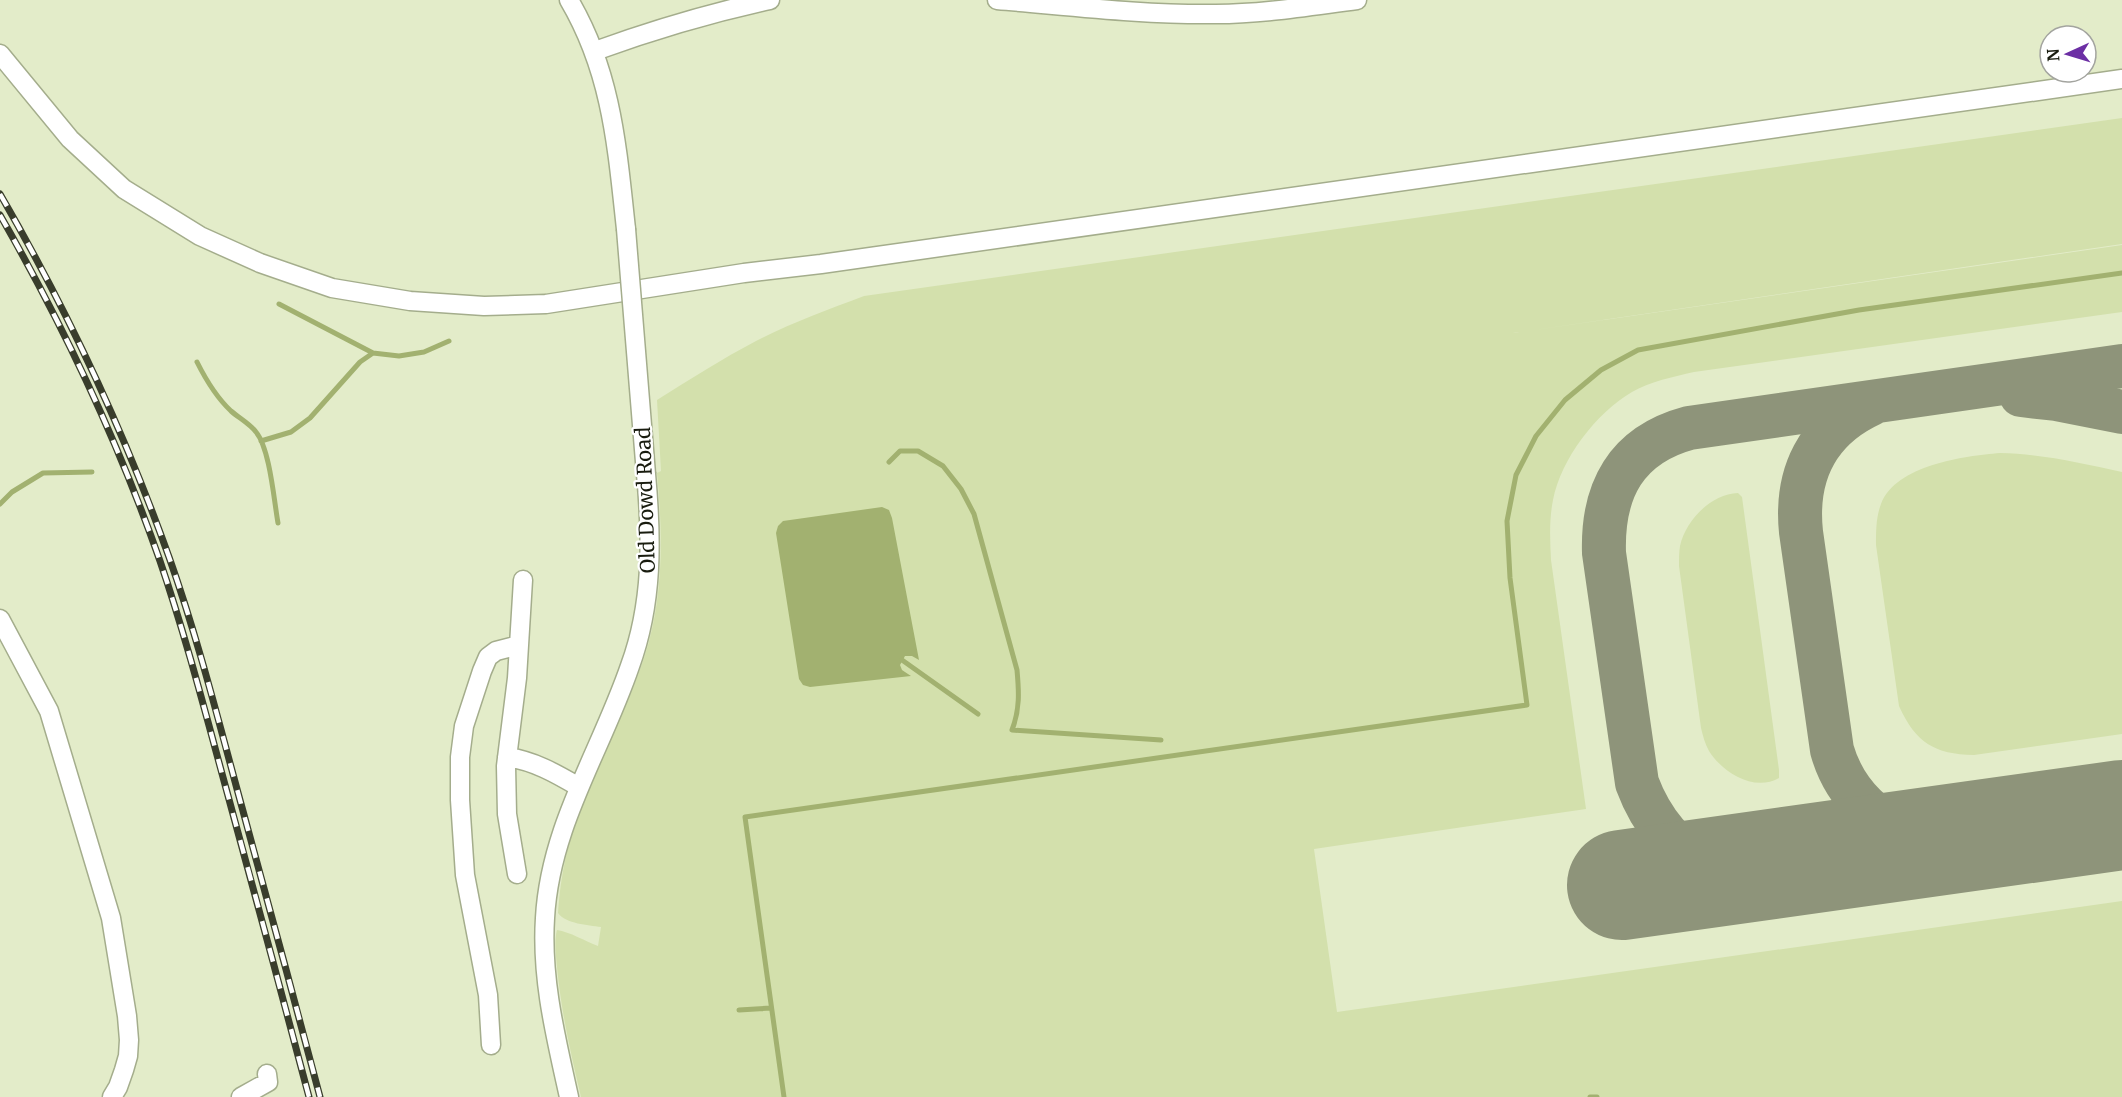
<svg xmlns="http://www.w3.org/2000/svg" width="2122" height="1097" viewBox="0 0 2122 1097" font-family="Merriweather,serif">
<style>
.green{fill:#d3e0ac}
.water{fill:#a2b170}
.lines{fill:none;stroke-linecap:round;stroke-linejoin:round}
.stream{stroke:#a2b170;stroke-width:5}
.taxiway{stroke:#8e947a;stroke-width:44}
.runway{stroke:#8e947a;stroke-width:110}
.minor-casing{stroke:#a4ad8c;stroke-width:21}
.minor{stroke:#fff;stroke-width:18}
.rail-casing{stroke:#393d2c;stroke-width:7}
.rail{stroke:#fff;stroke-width:4.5;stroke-dasharray:14;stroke-linecap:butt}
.minor-bridge-casing{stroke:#a4ad8c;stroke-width:21;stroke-linecap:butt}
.minor-bridge{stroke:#fff;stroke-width:18}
.labels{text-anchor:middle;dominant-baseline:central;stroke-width:4.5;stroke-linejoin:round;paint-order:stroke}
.street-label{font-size:20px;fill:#191c0f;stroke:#fff}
</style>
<rect width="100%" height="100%" fill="#e3ecc9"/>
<path class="green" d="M2122,118V244L1513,333L2122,245V312L1694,372C1673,377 1651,381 1632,392C1596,413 1561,459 1553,500C1549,520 1550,540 1551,560L1586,809L1314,849L1337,1012L2122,901V1097H581C571,1054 561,1011 557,967C556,955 554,941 557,930C570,932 585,941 598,946L601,927C588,925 566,924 558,913C560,883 565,855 574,827C593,769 625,716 644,658C664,598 663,535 657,473L661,471L657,400C690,379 722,359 756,341C791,323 827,310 864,296Z
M2000,453C2042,454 2081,463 2122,472V734L1974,755C1934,754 1916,743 1899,706L1876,545C1876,531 1876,517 1881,504C1896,465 1964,456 2000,453Z
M1738,493L1742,497L1779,770V778C1754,792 1723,773 1709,751C1705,744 1703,736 1701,728L1679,566C1679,559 1679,552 1680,546C1686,520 1711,494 1738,493Z"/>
<path class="water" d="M882,507L889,510L892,518L919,660L912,656H905L900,665L902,670L911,676L810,687L803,685L799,679L776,533L778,526L783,521Z"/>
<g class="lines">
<path class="stream" d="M279,304L373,353
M197,362C206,380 216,397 231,411C239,418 250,424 256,432C270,449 274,501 278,523
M261,441L291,432L310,418L360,362L373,353L399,356L424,352L449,341
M889,462L900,451H918L943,466L961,489L974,514L1017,670C1019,692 1020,709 1012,730L1161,740
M0,504L12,492L43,473L92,472
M902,660L978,714
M739,1010L771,1008
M784,1097L745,817L1527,705L1510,578L1507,521L1516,475L1536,436L1565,400L1601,370L1638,350L1859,310L2122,273
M1590,1097H1597"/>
<path class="taxiway" d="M2021,395L2056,399L2122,412
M1871,404C1817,429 1795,474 1801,532L1832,750C1844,792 1878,829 1923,835C1940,837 1958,836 1975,836
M1752,867C1740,866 1727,867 1715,864C1676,856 1650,818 1637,783L1604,553C1602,490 1626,445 1689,428L2122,366"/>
<path class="runway" d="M1622,885L2122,815"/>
<g class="minor-casing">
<path id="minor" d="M569,0C612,73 617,147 626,229
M997,0C1070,6 1143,15 1216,14C1263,14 1310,6 1357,0
M595,51C653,30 710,13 770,0
M0,54L70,139L124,189L200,236L260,263L332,288L410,301L484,306L546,304L744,273L821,264L2122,79
M0,619L49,711L111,918L127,1016L129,1040L128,1056L124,1070L118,1087L112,1097
M507,757C534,761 555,773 579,787
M517,874L507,814L506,766L517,678L523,580
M491,1045L488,995L465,875L460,800V757L464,726L482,671L488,657L496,651L519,645
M241,1097L268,1082L267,1074
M569,1097C556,1038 541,979 545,918C550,826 601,751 630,666C653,603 652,539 646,474"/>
</g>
<use href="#minor" class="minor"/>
<g class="rail-casing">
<path id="rail" d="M0,194C67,310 124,431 169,557C196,633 216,711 237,789C265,892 293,994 320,1097
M0,215C63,325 118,441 160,561C186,637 206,715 227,792C255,894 282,995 309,1097"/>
</g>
<use href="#rail" class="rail"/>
<g class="minor-bridge-casing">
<path id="minor-bridge" d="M626,229L646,474"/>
</g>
<use href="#minor-bridge" class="minor-bridge"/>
</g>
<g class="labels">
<g class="street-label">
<text transform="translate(645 500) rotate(-92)">Old Dowd Road</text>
</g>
</g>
<g transform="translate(2068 54) rotate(266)"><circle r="28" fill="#ffffff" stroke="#a3a49f" stroke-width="1.5"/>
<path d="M0-4.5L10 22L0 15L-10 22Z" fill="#6c2fa4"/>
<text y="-9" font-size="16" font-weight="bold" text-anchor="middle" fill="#191c0f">N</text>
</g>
</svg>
